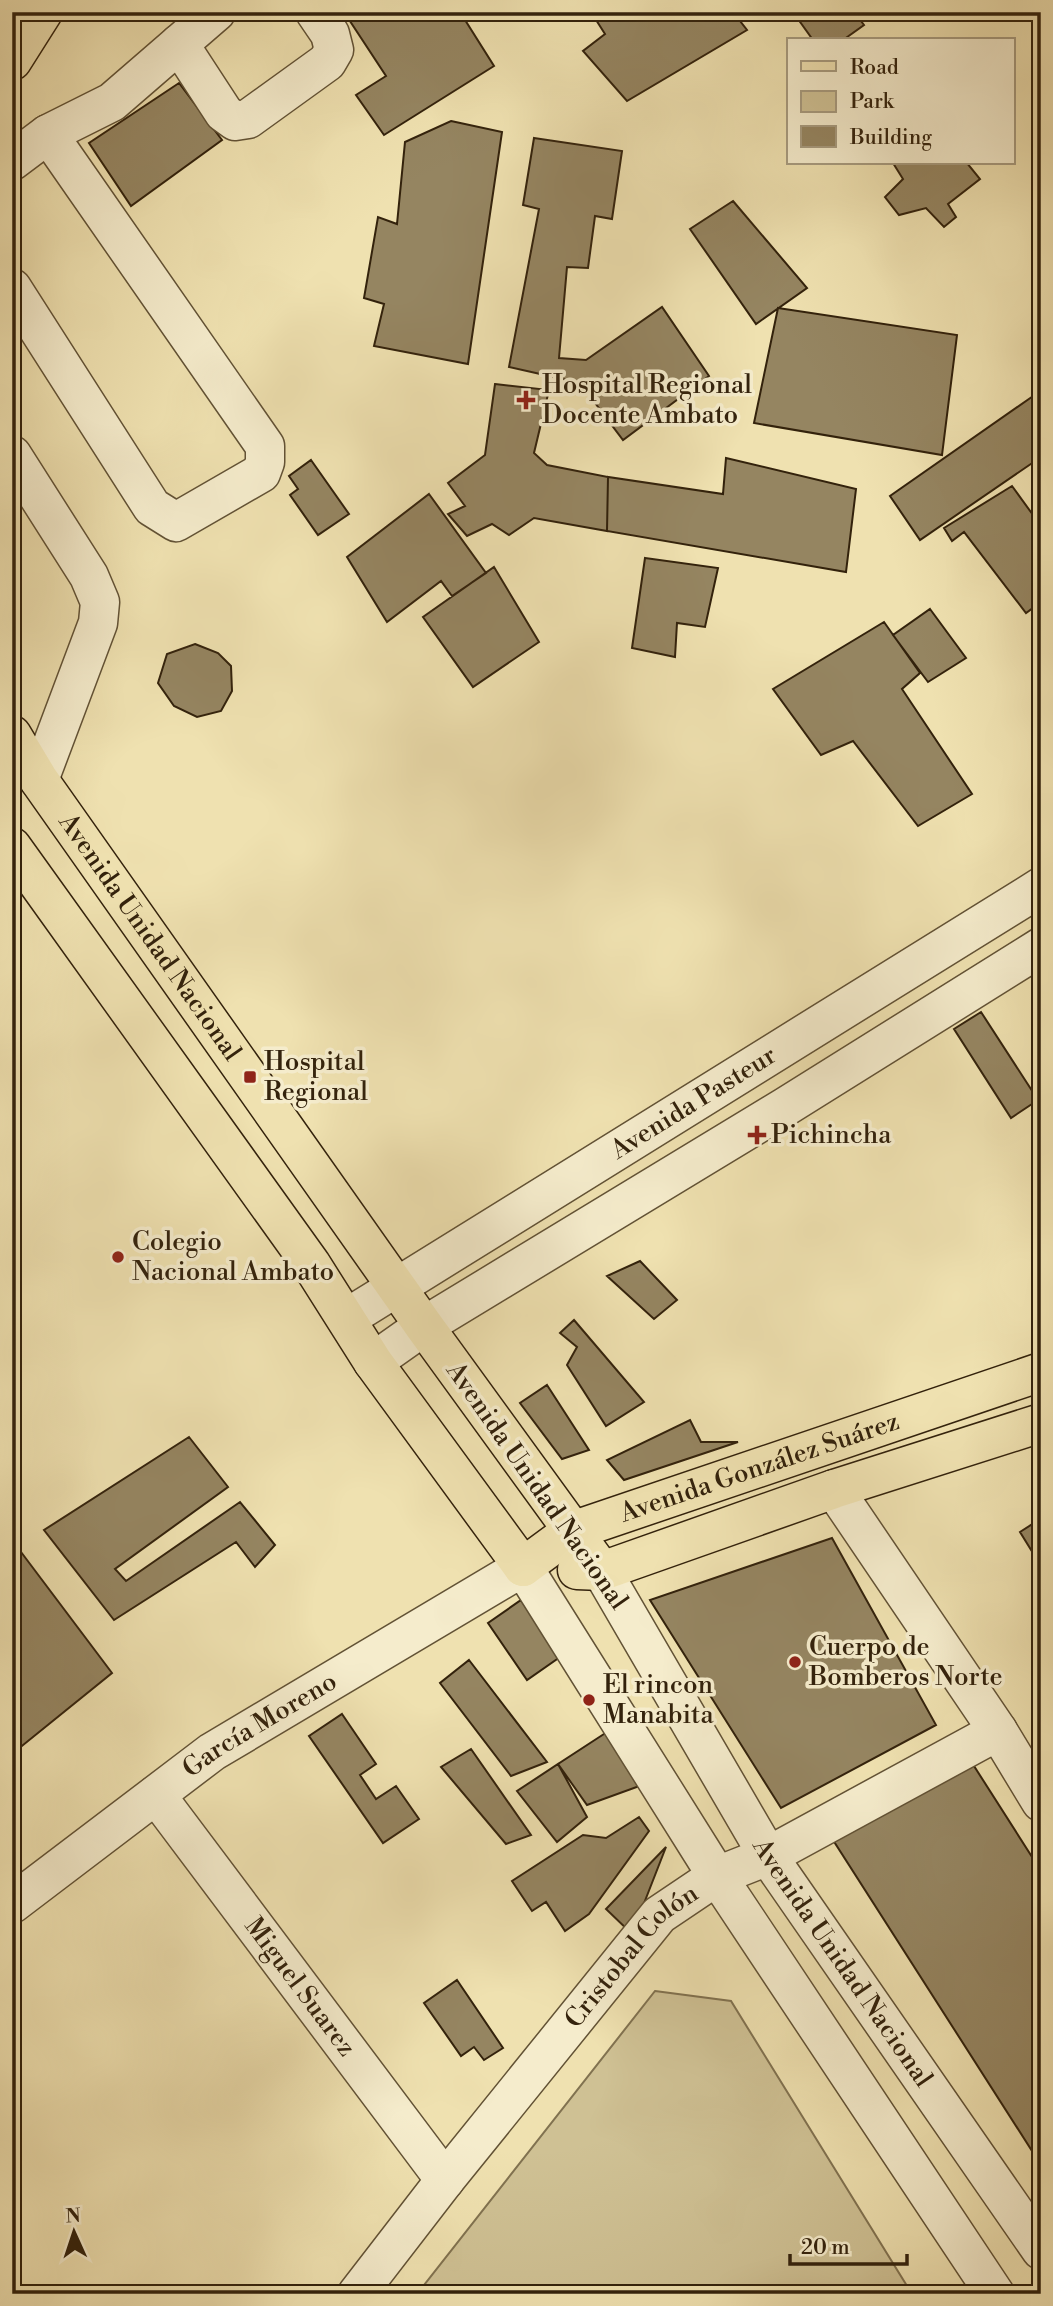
<svg xmlns="http://www.w3.org/2000/svg" width="1053" height="2306" viewBox="0 0 1053 2306" font-family="'Libre Bodoni',serif">
<style>
.green{fill:#cfc194;stroke:#817250;stroke-width:2}
.building{fill:#958561;stroke:#33220c;stroke-width:2}
.lines{fill:none;stroke-linecap:round;stroke-linejoin:round}
.minor-casing{stroke:#625235;stroke-width:41}
.major-casing{stroke:#33220c;stroke-width:41}
.minor{stroke:#f5eccc;stroke-width:38}
.major{stroke:#efe1b0;stroke-width:38}
.poi-dot{fill:#8f2418;stroke:#f5eccc;stroke-width:2.5}
.labels{text-anchor:middle;dominant-baseline:central;stroke-width:7;stroke-linejoin:round;paint-order:stroke}
.poi-label{font-size:26px;fill:#33220c;stroke:#f5eccc;text-anchor:start}
.street-label{font-size:26px;fill:#33220c;stroke:#f5eccc}
</style>
<rect width="100%" height="100%" fill="#efe1b0"/>
<filter id="stains"><feTurbulence type="fractalNoise" baseFrequency=".00286" numOctaves="4"/><feColorMatrix values="0 0 0 0 .2 0 0 0 0 .09 0 0 0 0 .02 0 0 0 .5 -.17"/></filter>
<radialGradient id="worn" r=".72"><stop offset=".6" stop-color="#630" stop-opacity="0"/><stop offset="1" stop-color="#630" stop-opacity=".3"/></radialGradient>
<path class="green" d="M655,1991L731,2001L912,2294H417Z"/>
<path class="building" d="M344,12H421L424,14L427,12H460L494,66L384,135L356,95L386,76Z
M591,12H733L747,30L627,101L583,51L605,34Z
M793,12H854L864,25L843,40H813Z
M179,83L222,140L131,206L89,143Z
M451,121L502,132L468,364L374,346L384,304L364,298L378,217L397,224L405,142Z
M534,138L622,151L612,219L595,216L588,268L567,267L559,358L586,360L662,307L709,376L623,440L580,383L509,367L539,209L523,205Z
M893,163H967L980,179L948,204L956,217L944,227L926,208L899,215L885,197L903,179Z
M733,201L807,288L756,324L690,229Z
M778,308L957,335L942,455L754,423Z
M495,384L549,390L534,453L547,465L608,477L607,531L534,518L509,535L492,524L467,536L448,514L465,506L448,483L485,455Z
M1036,394L1041,400V457L920,540L890,496Z
M726,458L856,489L846,572L607,531L608,477L723,494Z
M311,460L349,514L318,535L290,495L298,489L289,476Z
M1012,486L1041,526V602L1026,613L964,532L952,541L944,528Z
M429,494L486,573L452,596L441,581L387,622L347,557Z
M645,558L718,568L705,627L677,623L675,657L632,648Z
M494,567L539,642L473,687L423,617Z
M930,609L966,658L928,682L893,635Z
M884,622L920,673L902,689L972,794L918,826L853,741L821,755L773,689Z
M195,644L218,653L231,666L232,691L221,711L197,717L174,706L158,683L167,654Z
M981,1012L1038,1100L1011,1118L954,1029Z
M640,1261L677,1300L654,1319L607,1276Z
M574,1320L644,1402L606,1426L567,1365L577,1347L560,1333Z
M547,1385L589,1450L562,1459L520,1403Z
M690,1420L701,1442H738L624,1480L607,1460Z
M189,1437L228,1487L115,1569L126,1581L240,1502L275,1545L255,1567L236,1542L114,1620L44,1530Z
M1034,1523L1041,1534V1566L1020,1532Z
M832,1538L936,1725L781,1808L650,1600Z
M12,1540L112,1673L12,1754Z
M521,1600L560,1657L527,1680L488,1623Z
M469,1660L547,1762L511,1776L440,1683Z
M342,1714L376,1764L360,1775L376,1799L396,1786L419,1819L383,1843L309,1736Z
M607,1732L645,1784L587,1805L558,1764Z
M471,1749L531,1835L506,1844L441,1767Z
M967,1755L1041,1871V2165L833,1840Z
M558,1764L587,1817L557,1842L517,1791Z
M639,1817L649,1831L589,1914L565,1931L546,1902L532,1911L512,1881L583,1835L606,1838Z
M666,1847L632,1934L606,1909Z
M457,1980L503,2048L484,2060L474,2047L461,2056L424,2003Z"/>
<g class="lines">
<g class="minor-casing">
<g id="minor">
<path d="M179,44L224,113L235,121L248,119L327,62L334,50L330,34L315,12"/>
<path d="M12,161L48,134L112,102L216,12"/>
<path d="M12,288L152,507L176,522L261,473L265,462V446L48,134"/>
<path d="M12,455L89,576L100,602L98,623L39,780"/>
<path id="s1" d="M347,1318L1041,887"/>
<path d="M373,1362L424,1326L785,1107L1041,947"/>
<path d="M834,1489L998,1731L1041,1802"/>
<path id="s2" d="M602,1571L768,1856L1041,2250"/>
<path id="s3" d="M156,1795L445,2180"/>
<path id="s4" d="M12,1904L212,1752L523,1567L717,1876L995,2294"/>
<path id="s5" d="M357,2294L445,2180L659,1915L717,1876L768,1856L998,1731"/>
</g>
</g>
<g class="major-casing">
<g id="major">
<path d="M12,61L43,12"/>
<path id="s6" d="M12,735L39,780L424,1326L602,1571"/>
<path d="M12,847L311,1264L373,1362L523,1567"/>
<path id="s7" d="M523,1567L572,1531L1041,1372"/>
<path d="M577,1570L602,1571L834,1489L1041,1423"/>
</g>
</g>
<use href="#minor" class="minor"/>
<use href="#major" class="major"/>
</g>
<g class="poi-dot">
<path d="M522.5 389.5h7v7h7v7h-7v7h-7v-7h-7v-7h7z"/>
<rect x="243" y="1070" width="14" height="14" rx="3.5"/>
<path d="M753.5 1124.5h7v7h7v7h-7v7h-7v-7h-7v-7h7z"/>
<circle cx="118" cy="1257" r="7"/>
<circle cx="795" cy="1662" r="7"/>
<circle cx="589" cy="1700" r="7"/>
</g>
<g class="labels">
<g class="poi-label">
<text x="542" y="385">Hospital Regional<tspan x="542" dy="30">Docente Ambato</tspan></text>
<text x="264" y="1062">Hospital<tspan x="264" dy="30">Regional</tspan></text>
<text x="771" y="1135">Pichincha</text>
<text x="132" y="1242">Colegio<tspan x="132" dy="30">Nacional Ambato</tspan></text>
<text x="809" y="1647">Cuerpo de<tspan x="809" dy="30">Bomberos Norte</tspan></text>
<text x="603" y="1685">El rincon<tspan x="603" dy="30">Manabita</tspan></text>
</g>
<g class="street-label">
<text stroke="none"><textPath href="#s6" startOffset="245">Avenida Unidad Nacional</textPath></text>
<text stroke="none"><textPath href="#s1" startOffset="408">Avenida Pasteur</textPath></text>
<text stroke="none"><textPath href="#s7" startOffset="259">Avenida González Suárez</textPath></text>
<text transform="translate(537 1486) rotate(55)">Avenida Unidad Nacional</text>
<text stroke="none"><textPath href="#s4" startOffset="306">García Moreno</textPath></text>
<text stroke="none"><textPath href="#s5" startOffset="436">Cristobal Colón</textPath></text>
<text stroke="none"><textPath href="#s2" startOffset="460">Avenida Unidad Nacional</textPath></text>
<text stroke="none"><textPath href="#s3" startOffset="240">Miguel Suarez</textPath></text>
</g>
</g>
<rect width="1053" height="2306" fill="none" stroke="#efe1b0" stroke-width="42"/>
<rect x="14" y="14" width="1025" height="2278" fill="none" stroke="#33220c" stroke-width="3.5"/>
<rect x="21" y="21" width="1011" height="2264" fill="none" stroke="#33220c" stroke-width="2"/>
<rect x="787" y="38" width="228" height="126" fill="#f5eccc" stroke="#a79b7f" stroke-width="2"/>
<rect x="801" y="61" width="35" height="10" fill="#efe1b0" stroke="#a79b7f" stroke-width="2"/>
<text x="850" y="74" font-size="21" fill="#33220c">Road</text>
<rect x="801" y="91" width="35" height="21" fill="#cfc194" stroke="#a79b7f" stroke-width="2"/>
<text x="850" y="108" font-size="21" fill="#33220c">Park</text>
<rect x="801" y="126" width="35" height="21" fill="#958561" stroke="#a79b7f" stroke-width="2"/>
<text x="850" y="144" font-size="21" fill="#33220c">Building</text>
<g transform="translate(74 2232) rotate(357)" stroke="#f5eccc" stroke-width="5" paint-order="stroke">
<path d="M0-5L12 26L0 18L-12 26Z" fill="#33220c"/>
<text y="-10" font-size="19" font-weight="bold" text-anchor="middle" fill="#33220c">N</text>
</g>
<path d="M790 2254v10h117v-10" fill="none" stroke="#33220c" stroke-width="3.5"/>
<text x="801" y="2254" font-size="21" fill="#33220c" stroke="#f5eccc" stroke-width="5" paint-order="stroke">20 m</text>
<rect width="100%" height="100%" filter="url(#stains)"/>
<rect width="100%" height="100%" fill="url(#worn)"/>
</svg>
